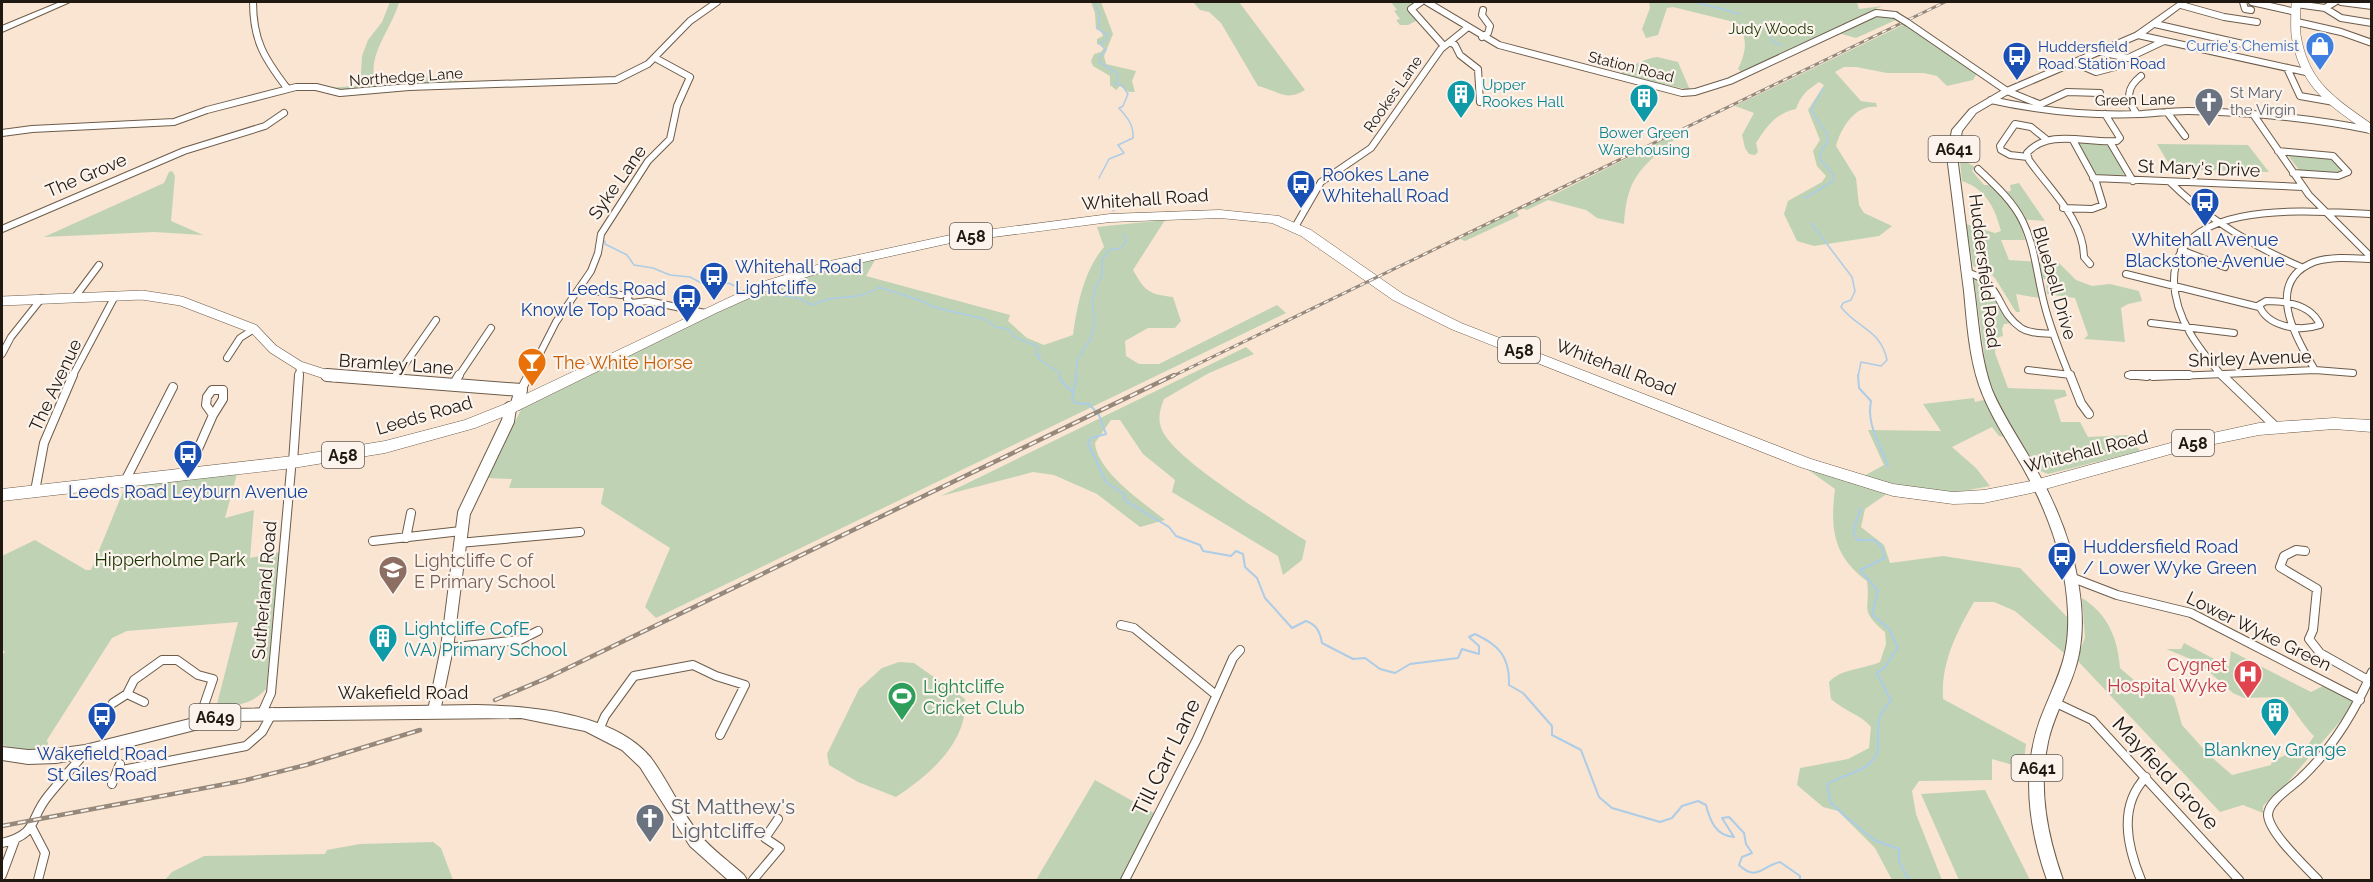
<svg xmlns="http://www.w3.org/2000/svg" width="2373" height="882" viewBox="0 0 2373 882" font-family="Raleway,sans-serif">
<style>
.green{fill:#bfd3b4}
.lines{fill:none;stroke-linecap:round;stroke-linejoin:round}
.stream-far1{stroke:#accce7;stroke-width:1.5}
.stream{stroke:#accce7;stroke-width:2}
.street-far1-casing{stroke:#6d5c4b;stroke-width:8}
.street-casing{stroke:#6d5c4b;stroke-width:10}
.secondary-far1-casing{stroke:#6d5c4b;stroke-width:10}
.secondary-casing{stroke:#6d5c4b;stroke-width:14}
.primary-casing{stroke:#6d5c4b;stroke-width:2}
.highway-casing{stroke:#6d5c4b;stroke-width:1}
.street-far1{stroke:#fff;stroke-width:6}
.street{stroke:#fff;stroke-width:8}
.secondary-far1{stroke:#fff;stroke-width:9}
.secondary{stroke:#fff;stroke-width:12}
.primary{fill:#fff;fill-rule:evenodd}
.highway{fill:#fff;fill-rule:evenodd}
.rail-far1-casing{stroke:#96887a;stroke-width:3}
.rail-casing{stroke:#96887a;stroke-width:4.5}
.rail-far1{stroke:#fcf4ec;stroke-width:1.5;stroke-dasharray:5;stroke-linecap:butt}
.rail{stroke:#fcf4ec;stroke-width:2;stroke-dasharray:8;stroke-linecap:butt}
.street-bridge-casing{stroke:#6d5c4b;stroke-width:8;stroke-linecap:butt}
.street-bridge{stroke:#fff;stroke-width:6}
.labels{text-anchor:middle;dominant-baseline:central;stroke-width:4.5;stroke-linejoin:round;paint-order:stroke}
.far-park-label{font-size:15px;fill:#1a3502;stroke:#fcf4ec}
.far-shop-label{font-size:15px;fill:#366cbe;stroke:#fcf4ec;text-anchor:end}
.far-transit-label{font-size:15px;fill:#164399;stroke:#fcf4ec;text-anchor:start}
.far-street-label{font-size:15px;fill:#201912;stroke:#fcf4ec}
.far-culture-label{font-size:15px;fill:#0d838f;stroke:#fcf4ec;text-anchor:start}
.far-worship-label{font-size:15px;fill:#5b616d;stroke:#fcf4ec;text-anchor:start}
.shield{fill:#fcf4ec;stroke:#625b53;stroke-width:1.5}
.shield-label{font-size:16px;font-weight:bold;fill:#201912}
.street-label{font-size:18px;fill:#201912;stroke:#fcf4ec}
.transit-label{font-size:18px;fill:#164399;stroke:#fcf4ec;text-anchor:start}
.food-label{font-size:18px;fill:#c56008;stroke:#fcf4ec;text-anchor:start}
.park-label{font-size:18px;fill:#1a3502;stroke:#fcf4ec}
.education-label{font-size:18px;fill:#785e54;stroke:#fcf4ec;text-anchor:start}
.culture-label{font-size:18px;fill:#0d838f;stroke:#fcf4ec;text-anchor:start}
.health-label{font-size:18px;fill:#be3a42;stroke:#fcf4ec;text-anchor:end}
.leisure-label{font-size:18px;fill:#27864d;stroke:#fcf4ec;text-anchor:start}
.near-street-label{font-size:21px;fill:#201912;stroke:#fcf4ec}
.near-worship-label{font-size:21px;fill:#5b616d;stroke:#fcf4ec;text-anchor:start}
</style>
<rect width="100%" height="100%" fill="#f9e5d1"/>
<path class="green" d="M390,2H399C393,26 370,51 374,76L397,83L422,75L467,82L345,91L327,88L355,86L361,73L362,56L368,40L382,22Z
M1091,2H1101L1113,34L1104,56L1106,64L1136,71L1132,81L1135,92H1129L1120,86L1116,90L1110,85V76L1093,66L1091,61L1094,54L1101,52L1105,47L1097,44V39L1103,36L1101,31L1096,29L1095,13Z
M1193,2H1239L1305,90C1285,102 1279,91 1258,86L1221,23L1209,12L1200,10Z
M1391,2H1418L1413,4L1418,20L1408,25H1400L1396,20L1400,19L1394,11L1397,10Z
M1649,2H1857L1859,9L1882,6L1742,73L1738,69C1747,51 1750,32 1730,21L1673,7L1667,8L1658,35L1646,38L1642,29L1650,8Z
M1877,14H1883L1898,19L1856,38L1838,33Z
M1905,24L1977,73L1973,80L1947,86L1937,76L1924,73H1887L1856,67H1844L1835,72L1861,101L1876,103L1877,107C1855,104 1841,128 1836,146L1856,178L1859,205L1864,213L1892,226L1879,236L1814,246L1797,241L1784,214L1788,201L1822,182L1826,176L1817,166L1813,151L1820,140L1808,110L1824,85L1819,82C1807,90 1801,95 1796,109C1776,113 1767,126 1756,143L1758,152L1755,155L1749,154L1745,148L1742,135L1754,113L1735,106Z
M1657,57L1678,62L1690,90L1622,75V69C1635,66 1645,58 1657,57Z
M1680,135C1644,166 1627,173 1624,224L1597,218L1586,210L1548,200L1527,210L1521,208L1539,199H1545L1670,137Z
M2081,142L2110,146L2124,174L2122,177C2088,176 2093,174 2079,145Z
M2157,144L2248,145L2269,172L2172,169Z
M2286,153L2334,158L2344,171L2340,174L2300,171Z
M1963,160L1975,167L1972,171L1984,185H1991L2001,192L2011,191L2010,185L2019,183L2045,221L2019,219L2025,240H2001L2009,260L2059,263L2076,280L2092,286L2110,284L2139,291L2142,301L2128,304L2121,308L2125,342L2084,339L2088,335L2075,298L2047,294L2046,281L2041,276L2039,298L2016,294L2020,312H2016L1995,278L1991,274L1973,266L1966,224L1995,233L2001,231C1995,208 1986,189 1962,181L1960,161Z
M172,171L175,176L171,221L203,235L154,232L44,237L164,183L169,172Z
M1516,210L1519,216L1465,241L1460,239Z
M1165,220L1133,270C1145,291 1148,294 1173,297L1181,321L1175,328H1148L1125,341L1126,356L1139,364H1159L1277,305L1286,313L656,618L645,607L670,548L601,504L604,488H509L512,479L486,478L522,408L729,305L814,273L876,258L866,276L1010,315L1008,321L1027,338L1044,345L1073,335C1077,306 1084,270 1104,247L1097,227Z
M1978,278L1984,280L2012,323L2004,324L2002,329L2003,336L1996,338L1995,353L2008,388L2065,390L2067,396L2054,400L2061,422H2080L2088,437L2129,435L2140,451L2048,474L2038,470L1995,397L1987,376L1974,279Z
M1246,347L1254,354L1209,373L1164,399C1160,410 1157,418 1162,430C1175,461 1275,520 1306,541L1302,560L1283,575L1278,556L1172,492L1175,480L1143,454L1120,420H1111L1095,443C1097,472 1144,503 1165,520L1140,527L1097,494L1054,475L1033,472L941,496Z
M1974,398L1975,402L1984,400L2005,437L1999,436L1992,427L1952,447L1976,468L1990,486L1958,492L1920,489L1862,477L1884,465L1868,430L1941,431L1923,404Z
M1807,469L1888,493L1865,509L1861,527L1884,545L1890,563L1943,556L2020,568L2068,618L2065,654L2015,611L1994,602H1974C1956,633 1941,663 1943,699L2026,744L2023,768L1992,759V780L1919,781L1912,791L1916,814L1942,880H1892L1875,848L1838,811L1823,807L1797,785L1800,768L1848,759L1869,748L1871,727C1860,714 1844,711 1831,699L1829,682C1842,668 1862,670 1880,662L1886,644L1885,632C1858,609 1871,610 1867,581C1833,556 1830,528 1835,489Z
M237,474L225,518L254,510L250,558L280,552L266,689C253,704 235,706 216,708L238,622L127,631L112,638L47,740L50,750L26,751L2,745V655L5,652L2,649V556L35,540L86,570H91L125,487Z
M2082,598C2108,614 2118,639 2120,668L2135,681H2150L2174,697L2182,725L2208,754L2232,775L2271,765L2272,761L2308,745L2314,736C2302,724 2295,710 2283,697L2244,698L2233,693L2198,662L2166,649H2181L2184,643L2229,667L2231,651L2311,692L2325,685L2347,695L2355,704L2287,783L2263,806V813L2243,805L2220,812L2077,660L2085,637Z
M899,662L914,663L965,699C968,743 929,775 896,797L858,782L829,765L827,754L859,689L882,668Z
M1095,780L1154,813L1121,880H1036Z
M1985,790L2030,880H1959L1921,794Z
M433,842L441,848L453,880H165L172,872L204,856L325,854L327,850L360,844Z"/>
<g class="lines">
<path class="stream-far1" d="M1094,2L1100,15L1098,29L1108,35L1105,41L1099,43L1106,50L1100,56L1099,62L1117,73L1118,79L1115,84L1122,85L1128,94L1123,106L1119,108C1127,117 1134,125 1133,138L1118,145L1124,153L1109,159L1099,178
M1695,2L1740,14
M1763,20L1768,27L1772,41L1782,46
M1103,195L1096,198L1114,211
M1805,198L1833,181V174L1820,159L1821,151L1828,141L1827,134L1811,110L1823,89
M1811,223L1852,277L1855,291L1851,300L1843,303L1841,307C1858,329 1881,330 1887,360L1881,366L1861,362L1858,377
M605,241V244L627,255L634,265L653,268L670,275L690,277L705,285H715L719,289L728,283L740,288
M774,294L801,299L812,305C837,292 857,303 879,287L922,301L933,307L984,319L997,328C1006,327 1010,329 1014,337L1037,346L1036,355H1040L1039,359L1060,373V377
M1076,377L1077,360L1091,338L1095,321L1092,303L1096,286L1102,276V260L1109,250L1121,248L1126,242L1124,234"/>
<path class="stream" d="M1060,375V380L1074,393
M1077,375L1072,399L1075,403L1089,404L1099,415L1106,434L1091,438L1088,443L1106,482L1125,495L1124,500L1169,527L1176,536L1200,545L1203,551L1231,556L1236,551L1243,554L1245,567L1257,578L1265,598L1292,628L1306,621C1317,625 1320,632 1322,643L1353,659L1365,658L1380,669L1395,673L1410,664L1458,658L1462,649L1479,654V646L1469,637L1475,634C1499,645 1510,657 1509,685L1523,693L1552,726V735L1581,750L1599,797L1612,808L1660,822L1672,818L1682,806L1698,801L1706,805C1710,821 1716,836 1734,837L1722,818L1729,817L1744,833L1746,844L1752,853L1742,857L1739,865C1757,882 1762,866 1780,862L1800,876V880
M1858,375L1859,388L1871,401C1866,426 1881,444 1888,467
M1861,508L1853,531L1857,540H1874L1881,546L1885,558L1860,570L1878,591L1872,614L1889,629L1898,647L1885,667L1877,673L1891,701C1865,725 1890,746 1869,764C1857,774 1840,776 1827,784L1831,803L1845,816L1874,840L1899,849V861L1909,880"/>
<g class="street-far1-casing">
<path id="street-far1" d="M253,2C253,40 264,58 287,88
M1421,2L1411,9L1444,46
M1427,2L1499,45L1682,93L1695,92L1730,81L1876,13L1895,15
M2243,2L2245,9L2251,10
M2252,2L2296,12
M2335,2L2325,8L2341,18L2372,23
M2341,2L2372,6
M2296,4L2325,8
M2181,5L2224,17L2257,22
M2297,22L2341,32L2372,43
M1908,23L2007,91L2039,104
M2155,24L2247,45
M2138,35L2306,72
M1482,37L1488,33L1490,26L1482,15L1483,10
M1450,42L1455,45L1460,55L1478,69L1480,102
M2100,52L2128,58L2164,41
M2075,63L2096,72L2119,66
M2287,68L2300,96L2334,102
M1991,100C2040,111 2092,116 2142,114C2157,113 2173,111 2188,111C2250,112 2310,118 2371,130
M2039,105L2067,92L2100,93
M2167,112L2185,136
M2137,114C2126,99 2126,88 2141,76
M2253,114L2309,195L2372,258
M2,133L32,129L174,122L207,110L296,87H316L340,93L409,87L616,80L648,64L690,21L717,2
M2110,142L2133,181
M2278,151L2333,156L2348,172L2338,176L2293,173
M2028,157L2010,155L2001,150L2000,146L2015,124L2031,127L2046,139
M1978,169C1994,184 2013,201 2023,222C2035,247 2037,276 2044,303C2050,328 2060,352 2070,377
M2093,178L2303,187
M2170,182C2207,219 2253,246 2301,267
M2063,208L2092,209L2103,205L2096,182L2073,140
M1295,227L1321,182L1371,148L1441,49L1467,28
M2,229L184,151L265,126L284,113
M2181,250L2225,267
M2090,264L2084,257C2084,220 2049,189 2029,160L2027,153C2049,128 2088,144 2117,141L2120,138L2105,114
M1967,272C2004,284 1995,310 2021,328C2030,334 2043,333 2053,334
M2126,274L2259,307
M579,289L621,295
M633,289L627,299L632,303L648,301L705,313
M75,297L99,265
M2266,301C2286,301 2311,304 2320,325C2300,332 2267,327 2259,305Z
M2151,323L2234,333
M2,354L11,337L42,298
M227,358L240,338L254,329
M2028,370L2071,375
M2315,370C2296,339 2263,282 2314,262C2332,256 2352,258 2370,259
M2128,375L2147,377
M72,377L115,296
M299,377L300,366
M396,377L436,320
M458,377L491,328
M528,377L556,322L591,271L598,253L601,234L648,161L670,139L677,106L690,77L657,59
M2153,377L2315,370L2353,373
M2223,377C2199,349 2175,319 2174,281C2173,196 2317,212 2372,214"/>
</g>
<g class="street-casing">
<path id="street" d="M2070,375L2081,403L2089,414
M2131,375H2189
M2222,375L2275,426
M393,381L397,375
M453,385L459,375
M212,390H223V399L213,415L206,405L207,397Z
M521,390L529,375
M293,462L299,375
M187,474L213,415
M125,481L173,387
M35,491L44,443L73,375
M406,538L411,513
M373,541L461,531
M459,543L580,532
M2305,551L2296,550L2284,556L2280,567L2317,589L2313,630L2309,639L2320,653L2368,680
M2073,578L2117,595L2191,613L2360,700
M1121,625L1134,628L1216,695
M447,648L520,640L538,631
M127,694L144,702
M113,703L127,694L134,680L162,660H177L198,675L213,679L199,720
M2056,703L2092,720L2239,880
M262,713L271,693L291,469
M599,730L605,716L634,676L693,665L716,676L745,685L720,735
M120,764L117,771L246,746L262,732L273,712
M112,784L117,771
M32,828L45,853L38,880
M2,843C39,834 29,819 48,796C60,781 73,767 85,753
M2,875L15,840
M753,880L780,848L765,838L778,819
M1125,880L1197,739L1233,658L1240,650
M2141,880C2127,846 2118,806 2146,777
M2318,880C2306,867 2269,833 2268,815C2268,801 2292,787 2301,778C2332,749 2355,711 2372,672"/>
</g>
<g class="secondary-far1-casing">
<path id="secondary-far1" d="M2296,2C2296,13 2295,24 2296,35C2304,86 2333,102 2372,130
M2,301L142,295L181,301L254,329L273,349L300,366L334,377"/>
</g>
<g class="secondary-casing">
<path id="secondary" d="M327,375L521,390L517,404
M434,711L447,648L464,513L508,421L510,408"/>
</g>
<g class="primary-casing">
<path id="primary" d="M60,2H70L2,32V26Z
M2179,2H2188L2141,37L2010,93L1976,113L1962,131L1957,156C1963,203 1969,249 1975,296C1979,327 1981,360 1992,390C2004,418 2022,443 2036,469C2057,506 2073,546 2079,588C2084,618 2083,650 2072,678C2064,699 2053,719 2048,742C2038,789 2047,835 2063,880H2047C2029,829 2021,773 2040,720C2056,678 2070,660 2068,612C2066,560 2047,510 2022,466C2007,440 1989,414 1979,385C1969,355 1967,323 1964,291C1958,246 1953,201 1947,156L1952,130L1970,109L2004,89L2135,33Z
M476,705C530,706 614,713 651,758C669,782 681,812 700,835C712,850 730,862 744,875L747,880H728L690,846L640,767L622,750L585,731L521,718L230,721L85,758L56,763L28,764L2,760V747L28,750L56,749L85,745L230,709Z"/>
</g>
<g class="highway-casing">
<path id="highway" d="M1220,210L1279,216L1311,230L1403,294L1461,323L1811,459L1893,484L1953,492L1984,490L2031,481L2185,439L2259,423L2334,418L2372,420V432L2334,429L2259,435L2185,450L2031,493L1984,503L1953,504L1893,496L1800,467L1451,329L1393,300L1301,236L1272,223L1220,218L1110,222L955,242L832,269L772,288L716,313L515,412L475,428L385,453L293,468L2,501V489L293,456L385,441L465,420L505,404L762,282L830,261L955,234L1110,214Z"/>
</g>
<use href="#street-far1" class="street-far1"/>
<use href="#street" class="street"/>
<use href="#secondary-far1" class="secondary-far1"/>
<use href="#secondary" class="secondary"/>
<use href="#primary" class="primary"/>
<use href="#highway" class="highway"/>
<g class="rail-far1-casing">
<path id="rail-far1" d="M1171,377L1945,2"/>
</g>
<g class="rail-casing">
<path id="rail" d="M495,700L547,678L1174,375
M2,826L242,781L306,765L420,730"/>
</g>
<use href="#rail-far1" class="rail-far1"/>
<use href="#rail" class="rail"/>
<g class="street-bridge-casing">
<path id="street-bridge" d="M1895,15L1908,23"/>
</g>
<use href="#street-bridge" class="street-bridge"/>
</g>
<defs>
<g id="shop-pin" transform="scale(1.5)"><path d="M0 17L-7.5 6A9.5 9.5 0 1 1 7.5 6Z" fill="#3f7fe0" stroke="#fcf4ec"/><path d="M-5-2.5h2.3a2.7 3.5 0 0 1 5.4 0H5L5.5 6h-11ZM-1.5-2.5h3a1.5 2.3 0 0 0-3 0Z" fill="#fff"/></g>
<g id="bus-pin" transform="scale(1.5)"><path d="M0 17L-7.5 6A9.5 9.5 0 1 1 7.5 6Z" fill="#1a4fb4" stroke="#fcf4ec"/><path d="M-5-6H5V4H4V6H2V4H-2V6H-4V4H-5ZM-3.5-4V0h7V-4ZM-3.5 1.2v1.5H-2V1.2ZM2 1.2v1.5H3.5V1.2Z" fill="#fff"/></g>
<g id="building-pin" transform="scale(1.5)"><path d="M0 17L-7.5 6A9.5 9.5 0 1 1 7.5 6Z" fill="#0f9aa8" stroke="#fcf4ec"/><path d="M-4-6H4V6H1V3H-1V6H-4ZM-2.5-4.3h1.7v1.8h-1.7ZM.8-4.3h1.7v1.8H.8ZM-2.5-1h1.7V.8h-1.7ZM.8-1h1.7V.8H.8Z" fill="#fff"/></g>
<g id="church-pin" transform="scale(1.5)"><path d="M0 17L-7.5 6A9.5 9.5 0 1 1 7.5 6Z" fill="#6b7280" stroke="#fcf4ec"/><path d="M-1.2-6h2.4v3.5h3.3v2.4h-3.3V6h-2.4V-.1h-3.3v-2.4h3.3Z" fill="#fff"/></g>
<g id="bar-pin" transform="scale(1.5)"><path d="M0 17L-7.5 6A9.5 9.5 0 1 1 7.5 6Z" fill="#e8710a" stroke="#fcf4ec"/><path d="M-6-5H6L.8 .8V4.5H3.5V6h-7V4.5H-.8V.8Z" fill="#fff"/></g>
<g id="school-pin" transform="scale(1.5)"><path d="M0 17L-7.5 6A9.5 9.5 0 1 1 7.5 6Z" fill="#8d6e63" stroke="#fcf4ec"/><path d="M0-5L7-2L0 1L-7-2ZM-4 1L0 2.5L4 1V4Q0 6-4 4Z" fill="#fff"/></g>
<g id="hospital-pin" transform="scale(1.5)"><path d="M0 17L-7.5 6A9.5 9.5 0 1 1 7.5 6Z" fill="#e0444e" stroke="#fcf4ec"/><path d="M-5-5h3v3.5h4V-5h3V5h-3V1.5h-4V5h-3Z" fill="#fff"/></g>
<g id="stadium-pin" transform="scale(1.5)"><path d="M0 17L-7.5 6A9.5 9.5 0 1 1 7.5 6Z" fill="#2e9e5b" stroke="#fcf4ec"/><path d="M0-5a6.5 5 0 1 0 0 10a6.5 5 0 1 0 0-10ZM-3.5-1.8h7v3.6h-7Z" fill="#fff"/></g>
</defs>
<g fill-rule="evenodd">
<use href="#shop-pin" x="2320" y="46"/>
<use href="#bus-pin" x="2017" y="56"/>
<use href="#building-pin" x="1461" y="94"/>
<use href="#building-pin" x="1644" y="98"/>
<use href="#church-pin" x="2209" y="102"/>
<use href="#bus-pin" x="1301" y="184"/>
<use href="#bus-pin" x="2205" y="202"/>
<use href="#bus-pin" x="714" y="276"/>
<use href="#bus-pin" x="687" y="298"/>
<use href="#bar-pin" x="532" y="362"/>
<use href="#bus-pin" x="188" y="454"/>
<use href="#bus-pin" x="2062" y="556"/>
<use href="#school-pin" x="393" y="570"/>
<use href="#building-pin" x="383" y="638"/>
<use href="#hospital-pin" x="2248" y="674"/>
<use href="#stadium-pin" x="902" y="696"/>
<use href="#building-pin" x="2275" y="712"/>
<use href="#bus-pin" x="102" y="716"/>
<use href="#church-pin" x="650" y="818"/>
</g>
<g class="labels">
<g class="far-park-label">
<text x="1771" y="29">Judy Woods</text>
</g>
<g class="far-shop-label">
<text x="2299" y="46">Currie's Chemist</text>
</g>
<g class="far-transit-label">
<text x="2038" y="47">Huddersfield<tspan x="2038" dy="17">Road Station Road</tspan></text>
</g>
<g class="far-street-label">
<text transform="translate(1631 67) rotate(14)">Station Road</text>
<text transform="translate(406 77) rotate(-4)">Northedge Lane</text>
<text transform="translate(1393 94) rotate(-55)">Rookes Lane</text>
<text transform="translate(2135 100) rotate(-1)">Green Lane</text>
</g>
<g class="far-culture-label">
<text x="1482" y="85">Upper<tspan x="1482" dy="17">Rookes Hall</tspan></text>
<text x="1644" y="133" text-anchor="middle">Bower Green<tspan x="1644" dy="17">Warehousing</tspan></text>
</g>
<g class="far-worship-label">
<text x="2230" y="93">St Mary<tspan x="2230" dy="17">the Virgin</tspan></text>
</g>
<g class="shield">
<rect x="1928.5" y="136" width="51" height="26" rx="4.5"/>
<rect x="950" y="223" width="42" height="26" rx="4.5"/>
<rect x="1498" y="337" width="42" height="26" rx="4.5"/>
<rect x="2172" y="430" width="42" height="26" rx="4.5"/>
<rect x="322" y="442" width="42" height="26" rx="4.5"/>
<rect x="189.5" y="704" width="51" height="26" rx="4.5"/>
<rect x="2011.5" y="755" width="51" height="26" rx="4.5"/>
</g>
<g class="shield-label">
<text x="1954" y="149">A641</text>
<text x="971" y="236">A58</text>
<text x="1519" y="350">A58</text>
<text x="2193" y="443">A58</text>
<text x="343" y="455">A58</text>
<text x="215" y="717">A649</text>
<text x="2037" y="768">A641</text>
</g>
<g class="street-label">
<text transform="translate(2199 168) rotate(2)">St Mary's Drive</text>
<text transform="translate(86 175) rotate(-23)">The Grove</text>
<text transform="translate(617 182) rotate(-55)">Syke Lane</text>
<text transform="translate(1145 199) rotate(-4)">Whitehall Road</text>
<text transform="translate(1985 271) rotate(83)">Huddersfield Road</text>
<text transform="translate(2055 283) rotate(74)">Bluebell Drive</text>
<text transform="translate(2250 358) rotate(-2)">Shirley Avenue</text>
<text transform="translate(396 364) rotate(4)">Bramley Lane</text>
<text transform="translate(1616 367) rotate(21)">Whitehall Road</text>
<text transform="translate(55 385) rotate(-65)">The Avenue</text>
<text transform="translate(424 415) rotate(-16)">Leeds Road</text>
<text transform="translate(2086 451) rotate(-14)">Whitehall Road</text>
<text transform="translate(264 590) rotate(-85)">Sutherland Road</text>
<text transform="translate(2259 631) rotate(26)">Lower Wyke Green</text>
<text x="403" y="692">Wakefield Road</text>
</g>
<g class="transit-label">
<text x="1322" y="174">Rookes Lane<tspan x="1322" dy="21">Whitehall Road</tspan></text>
<text x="2205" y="239" text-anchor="middle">Whitehall Avenue<tspan x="2205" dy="21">Blackstone Avenue</tspan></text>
<text x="735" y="266">Whitehall Road<tspan x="735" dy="21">Lightcliffe</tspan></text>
<text x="666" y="288" text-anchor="end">Leeds Road<tspan x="666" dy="21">Knowle Top Road</tspan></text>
<text x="188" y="491" text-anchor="middle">Leeds Road Leyburn Avenue</text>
<text x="2083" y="546">Huddersfield Road<tspan x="2083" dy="21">/ Lower Wyke Green</tspan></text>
<text x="102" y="753" text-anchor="middle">Wakefield Road<tspan x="102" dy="21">St Giles Road</tspan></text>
</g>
<g class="food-label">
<text x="553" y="362">The White Horse</text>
</g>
<g class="park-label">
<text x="170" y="559">Hipperholme Park</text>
</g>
<g class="education-label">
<text x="414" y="560">Lightcliffe C of<tspan x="414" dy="21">E Primary School</tspan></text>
</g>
<g class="culture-label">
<text x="404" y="628">Lightcliffe CofE<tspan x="404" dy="21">(VA) Primary School</tspan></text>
<text x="2275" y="749" text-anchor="middle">Blankney Grange</text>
</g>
<g class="health-label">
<text x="2227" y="664">Cygnet<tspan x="2227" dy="21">Hospital Wyke</tspan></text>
</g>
<g class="leisure-label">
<text x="923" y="686">Lightcliffe<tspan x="923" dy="21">Cricket Club</tspan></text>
</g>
<g class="near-street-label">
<text transform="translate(1166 757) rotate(-64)">Till Carr Lane</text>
<text transform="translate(2166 773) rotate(47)">Mayfield Grove</text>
</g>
<g class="near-worship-label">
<text x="671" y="806">St Matthew's<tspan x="671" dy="24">Lightcliffe</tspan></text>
</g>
</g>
<rect width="2373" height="882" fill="none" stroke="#201912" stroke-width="6"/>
</svg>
